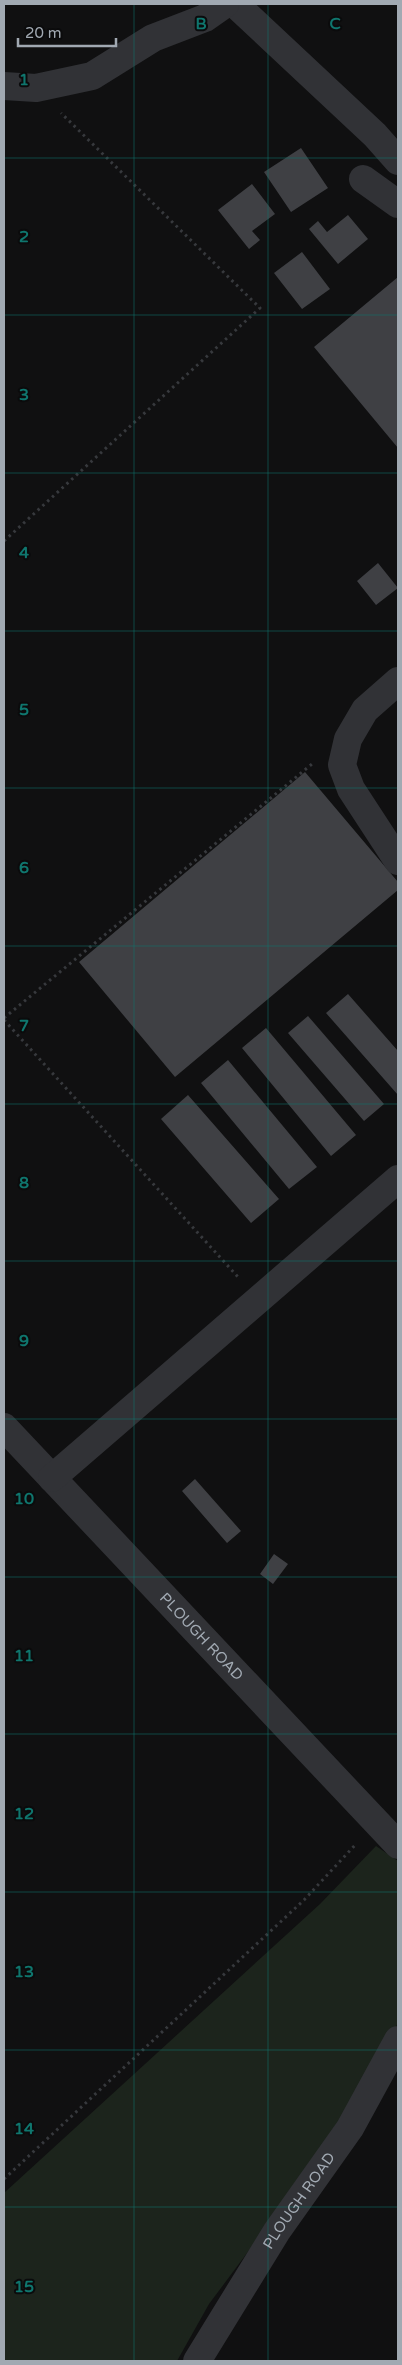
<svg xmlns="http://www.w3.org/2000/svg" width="402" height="2365" viewBox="0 0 402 2365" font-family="'Varela Round',sans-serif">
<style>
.green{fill:#1c241c}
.building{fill:#3f4044}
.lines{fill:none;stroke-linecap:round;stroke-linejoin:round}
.path{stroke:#37393d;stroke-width:3;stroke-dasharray:2.5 4;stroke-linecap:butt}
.minor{stroke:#313236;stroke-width:28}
.grid{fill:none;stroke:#0f766e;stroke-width:1;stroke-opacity:0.55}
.labels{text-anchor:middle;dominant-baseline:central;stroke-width:4;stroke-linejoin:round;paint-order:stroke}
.street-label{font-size:15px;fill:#a1a9b2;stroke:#0b0b0c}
.grid-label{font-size:16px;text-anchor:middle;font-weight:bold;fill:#0f766e;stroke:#0b0b0c;stroke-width:4;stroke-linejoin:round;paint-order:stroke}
</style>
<rect width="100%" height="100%" fill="#101011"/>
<path class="green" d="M376,1846L398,1861V2023L339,2130L209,2304L177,2361H4V2193L320,1904Z"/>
<path class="building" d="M301,148L328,188L291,212L264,172Z
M252,184L275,214L252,231L260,240L249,249L218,210Z
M348,215L368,239L338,264L309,229L318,221L327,232Z
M302,252L330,289L302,309L274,273Z
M398,277V448L314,347Z
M378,563L398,588L376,605L357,581Z
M305,772L398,882V890L175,1077L79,962Z
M348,994L398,1051V1095L326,1013Z
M308,1016L384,1104L364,1121L288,1033Z
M266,1028L356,1135L331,1156L242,1048Z
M228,1060L317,1167L289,1189L201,1083Z
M188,1095L279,1199L251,1223L161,1119Z
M195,1479L241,1531L227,1543L182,1491Z
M274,1554L288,1564L273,1584L260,1574Z"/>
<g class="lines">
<path class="path" d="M4,541L260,308L61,113
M4,1018L312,764
M4,1020L238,1277
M4,2179L304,1900L356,1844"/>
<g class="minor">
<path d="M235,4L375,135L398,161"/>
<path d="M4,86L36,88L92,76L153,38L205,18L225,4"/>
<path d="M363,179L398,204"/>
<path d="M398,681L365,710L348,739L342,765L351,789L398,861"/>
<path id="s1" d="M4,1427L398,1845"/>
<path d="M52,1478L398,1179"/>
<path id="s2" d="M197,2361L277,2231L350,2128L398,2040"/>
</g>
</g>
<path class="grid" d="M134,4V2361M268,4V2361M4,158H398M4,315H398M4,473H398M4,631H398M4,788H398M4,946H398M4,1104H398M4,1261H398M4,1419H398M4,1577H398M4,1734H398M4,1892H398M4,2050H398M4,2207H398"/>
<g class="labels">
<g class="street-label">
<text stroke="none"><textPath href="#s1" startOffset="288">PLOUGH ROAD</textPath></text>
<text stroke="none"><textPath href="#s2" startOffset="190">PLOUGH ROAD</textPath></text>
</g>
</g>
<g class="grid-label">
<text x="201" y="29">B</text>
<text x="335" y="29">C</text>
<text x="24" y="85">1</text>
<text x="24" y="242">2</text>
<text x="24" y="400">3</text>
<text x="24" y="558">4</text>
<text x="24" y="715">5</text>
<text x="24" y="873">6</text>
<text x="24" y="1031">7</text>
<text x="24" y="1188">8</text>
<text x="24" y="1346">9</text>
<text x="24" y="1504">10</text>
<text x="24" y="1661">11</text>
<text x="24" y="1819">12</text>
<text x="24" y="1977">13</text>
<text x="24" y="2134">14</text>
<text x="24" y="2292">15</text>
</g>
<rect width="402" height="2365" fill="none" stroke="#a1a9b2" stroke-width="10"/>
<path d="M18 38v8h98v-8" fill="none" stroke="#a1a9b2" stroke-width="2.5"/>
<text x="25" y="38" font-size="15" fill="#a1a9b2" stroke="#0b0b0c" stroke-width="4" paint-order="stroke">20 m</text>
</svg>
